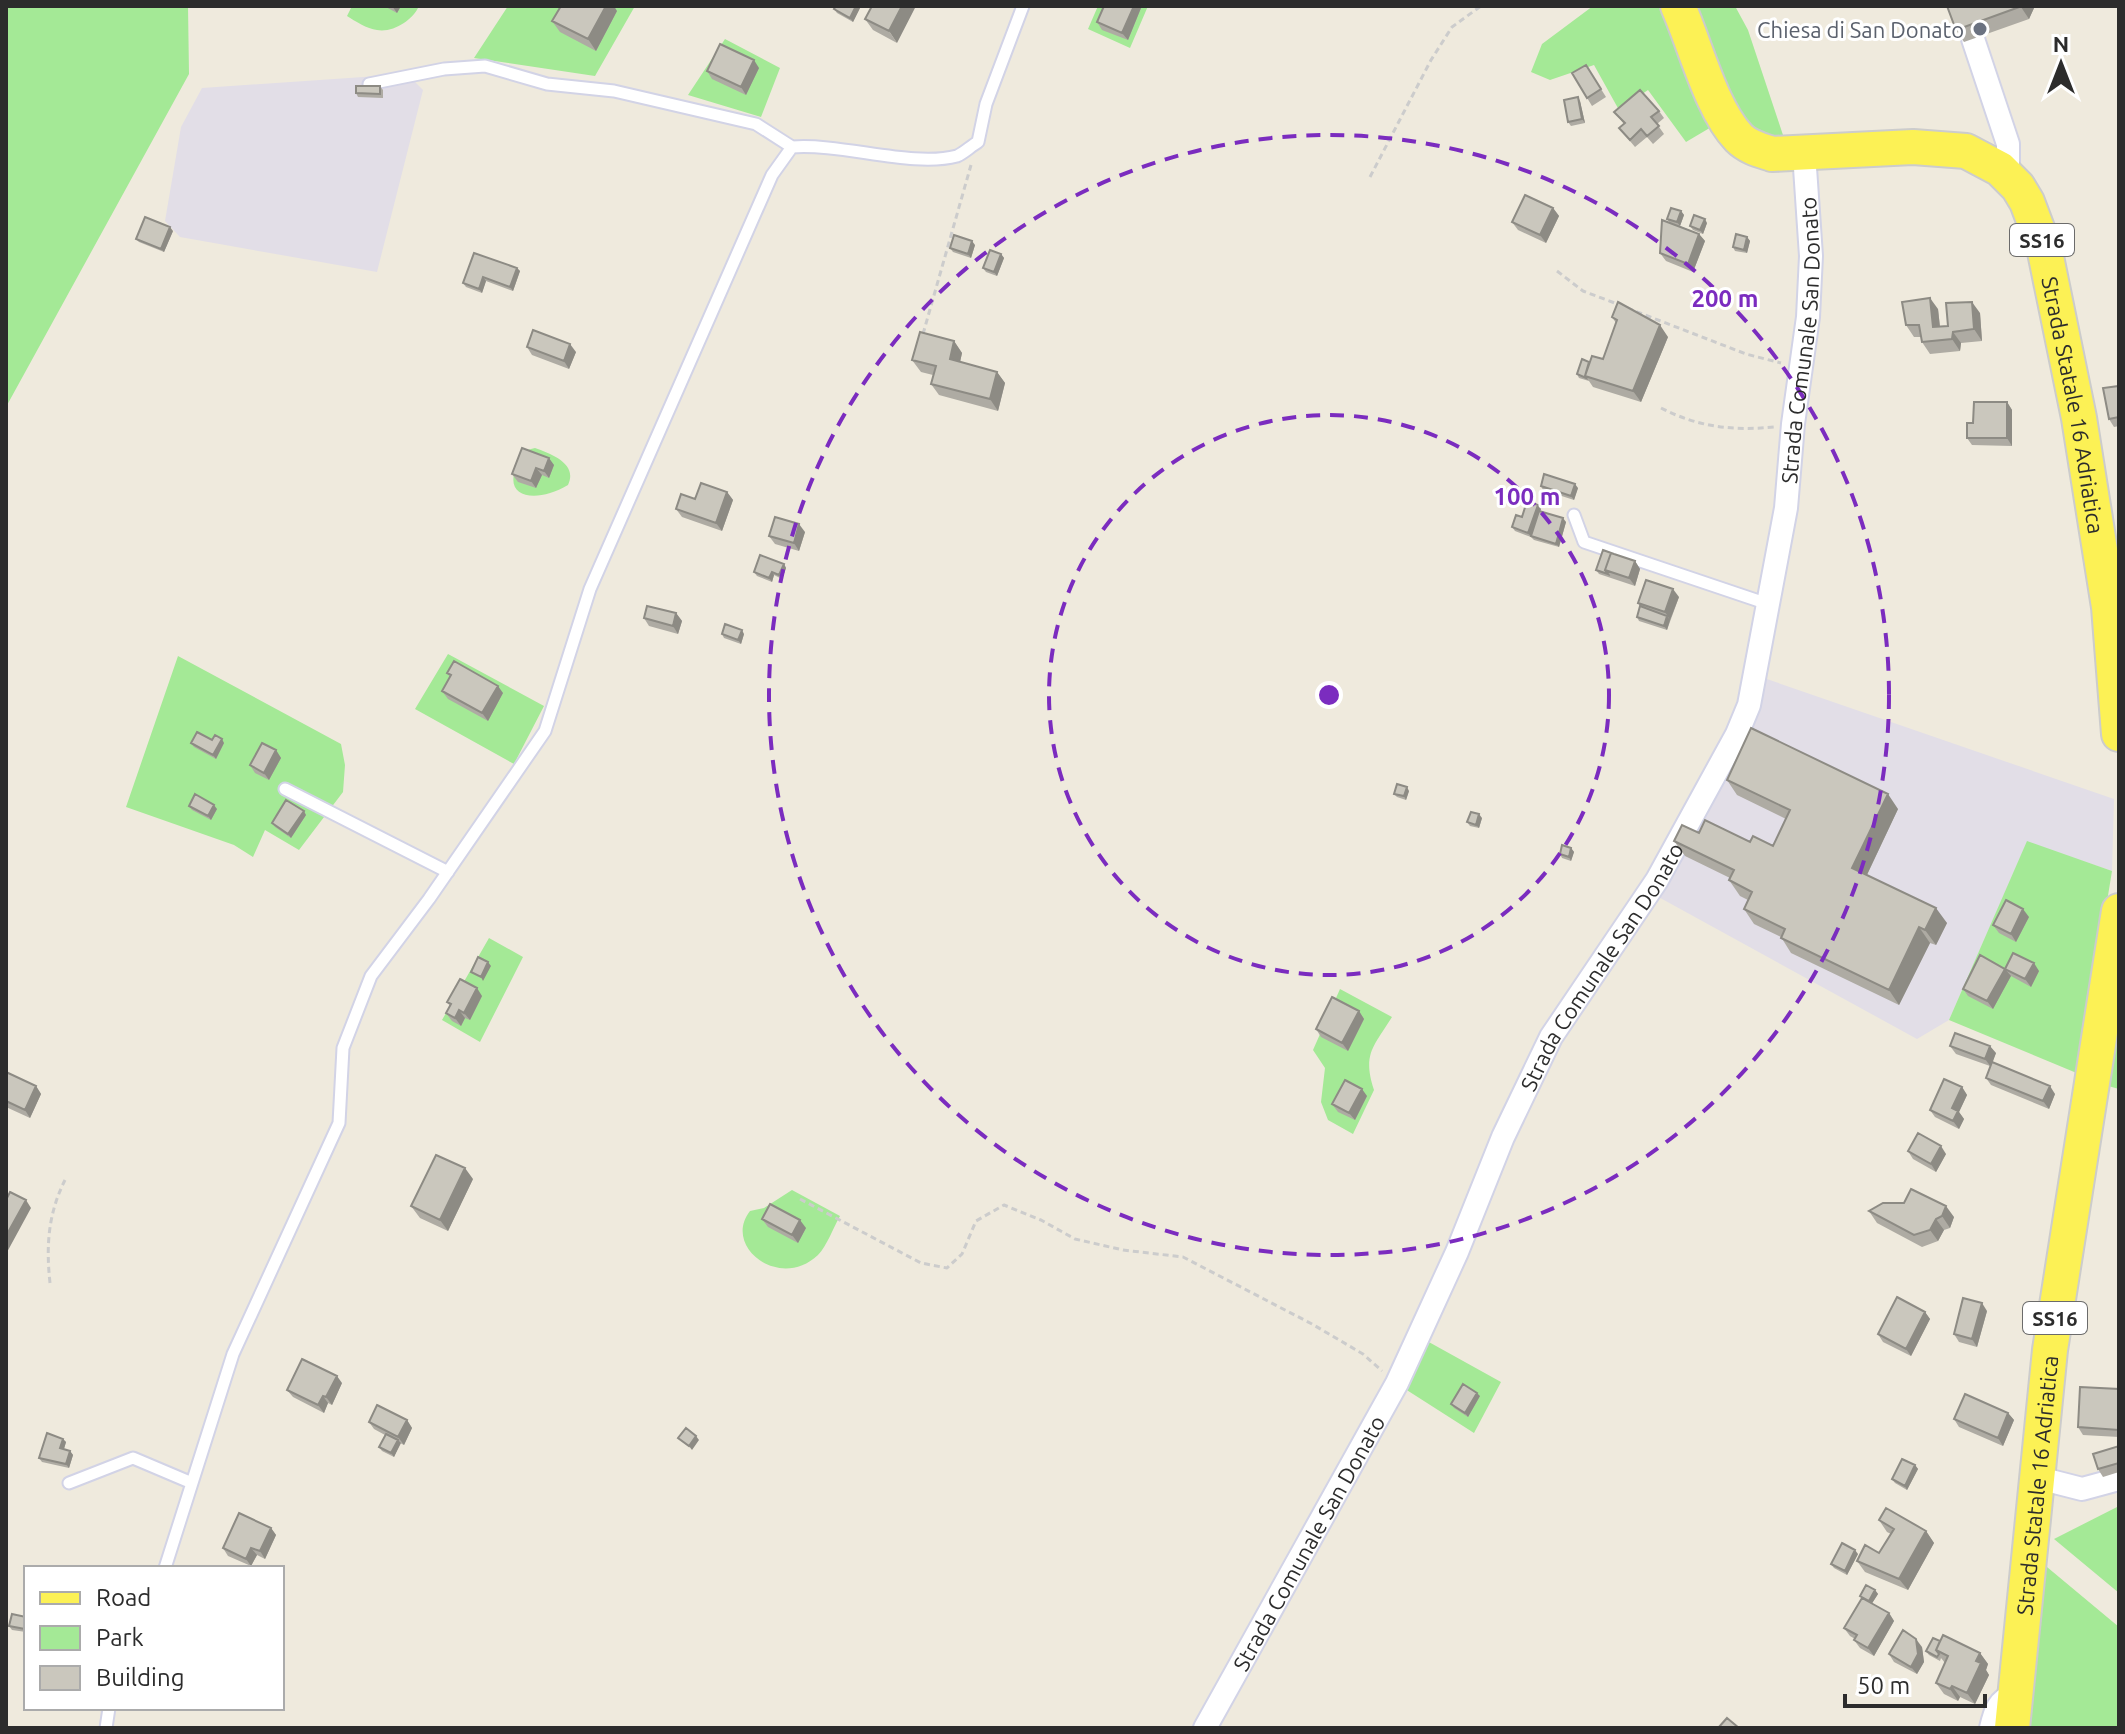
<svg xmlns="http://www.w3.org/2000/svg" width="2125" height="1734" viewBox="0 0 2125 1734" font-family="Ubuntu,sans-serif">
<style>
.industrial{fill:#e2dee7}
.green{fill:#a4e996}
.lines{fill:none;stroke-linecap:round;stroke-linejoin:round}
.service-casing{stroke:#d2d3e6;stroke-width:15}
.minor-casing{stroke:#d2d3e6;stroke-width:26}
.primary-casing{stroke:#ccc;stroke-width:38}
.path{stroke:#ccc;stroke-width:3;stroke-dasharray:6 4;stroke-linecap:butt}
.service{stroke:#fff;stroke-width:11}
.minor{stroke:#fff;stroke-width:22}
.primary{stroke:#fcf155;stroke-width:34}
.wall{fill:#aeaba3}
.shaded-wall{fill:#8d8b84}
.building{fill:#cac7bd;stroke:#8d8b84;stroke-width:2}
.ring{fill:none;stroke:#7b2cbf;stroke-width:4;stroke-dasharray:14 10}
.worship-dot{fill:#6b7280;stroke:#fff;stroke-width:3}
.labels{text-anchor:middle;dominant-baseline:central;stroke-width:6;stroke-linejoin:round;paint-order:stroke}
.shield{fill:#fff;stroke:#6b6b6b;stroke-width:2}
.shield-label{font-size:20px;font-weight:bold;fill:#2c2c2c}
.worship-label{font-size:22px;fill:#5b616d;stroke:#fff;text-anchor:end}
.street-label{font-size:22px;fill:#2c2c2c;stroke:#fff}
.centre{fill:#7b2cbf;stroke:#fff;stroke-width:4}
.ring-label{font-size:24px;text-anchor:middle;font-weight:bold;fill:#7b2cbf;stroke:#fff;stroke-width:6;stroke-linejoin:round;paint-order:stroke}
</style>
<rect width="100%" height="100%" fill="#efeadd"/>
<path class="industrial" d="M407,74L423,90L377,272L180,237L165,221L181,127L202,88Z
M1761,677L2114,799L2112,871L2027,842L1949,1020L1917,1039L1653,894Z"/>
<path class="green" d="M6,6H188L189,74L6,407Z
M352,6H419C413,20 393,33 377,30C367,29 355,21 347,16Z
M508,6H635L595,76L474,58Z
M1098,6H1148L1130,48L1088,29Z
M1593,6H1667L1713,126L1686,142L1648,90L1619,110L1594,65L1550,80L1531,72L1542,44Z
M1692,6H1735L1748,30L1785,141C1780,140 1772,141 1767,140C1732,130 1705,38 1692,6Z
M725,39L780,68L761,117L688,95Z
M535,448C552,454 578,464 568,485C531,507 492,495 527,450Z
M448,654L544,706L514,764L415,709Z
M178,656L341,744L345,765L343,792L299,850L265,830L253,857L234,845L126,807Z
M2027,841L2112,871L2079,1074L1949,1020Z
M489,938L523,957L480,1042L442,1020Z
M2119,965V1089L2101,1084Z
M1340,989L1392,1017C1374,1046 1362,1054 1374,1090L1353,1134L1328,1120L1321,1102L1325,1068L1313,1050Z
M792,1190L840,1216C833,1228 827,1246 818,1255C780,1291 722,1247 750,1211L764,1208Z
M1427,1341L1501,1382L1474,1433L1402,1387Z
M2119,1506V1593L2054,1539Z
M2041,1562L2119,1627V1728H2029Z"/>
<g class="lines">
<g class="service-casing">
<path id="service" d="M369,84L444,69L485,66L547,84L614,91L756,124L792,147
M1574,515L1584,542L1768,604
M285,789L448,872
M69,1483L133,1458L192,1483
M165,1568L233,1354L339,1123L343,1048L371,976L429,899L545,731L590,589L772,175L792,147C842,143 913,168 957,156C964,153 971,146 978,142L986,104L1023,6
M106,1728L109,1708"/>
</g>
<g class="minor-casing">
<g id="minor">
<path d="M1973,39L2008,144V164L2003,172"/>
<path d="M2035,1477L2082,1489L2119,1479"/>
<path id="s1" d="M1205,1728L1397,1383L1457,1252L1503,1137L1551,1037L1657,880L1737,734L1749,705L1786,508L1793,424L1808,317L1811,256L1804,153"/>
<path d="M1991,1728C1995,1711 1998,1700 2015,1694"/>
</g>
</g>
<g class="primary-casing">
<g id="primary">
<path id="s2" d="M1678,6C1695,44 1711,109 1739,138C1748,147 1760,150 1772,154L1913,147L1966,151L2000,169L2018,187L2027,202L2044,247L2079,418L2109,607L2119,734"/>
<path id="s3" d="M2012,1728L2050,1350L2119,911"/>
</g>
</g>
<path class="path" d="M1370,177L1431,60L1452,27L1481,6
M1557,271L1583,291L1620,305
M1627,308L1746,354L1781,363
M923,334L971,165
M1661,408C1698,427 1733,431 1774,427
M800,1199L921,1263L947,1268L962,1254L976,1221L1004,1205L1041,1220L1075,1239L1123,1250L1183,1257L1312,1324L1363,1354L1382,1371
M50,1283C46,1246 48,1214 65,1180"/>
<use href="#service" class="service"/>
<use href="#minor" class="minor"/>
<use href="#primary" class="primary"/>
</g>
<path class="wall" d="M384,6H401L397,13Z
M872,6L897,43L873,30L865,19Z
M1104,6H1140L1141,8L1128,40L1102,30L1097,22Z
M1948,6H2034V8L2029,19L1964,42L1956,30Z
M860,8L853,22L837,13L834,9Z
M617,11L596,51L560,32L552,21Z
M1586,65L1606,97L1592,106L1572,73Z
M759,68L746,95L712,79L707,71Z
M380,86L383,90V98L358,97L356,93Z
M1580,101L1585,123L1571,126L1568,122Z
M1659,111L1664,118L1657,124L1664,134L1653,144L1647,137L1635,147L1619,128L1624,124L1614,112Z
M1553,208L1559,216L1546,243L1518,230L1512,222Z
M1681,211L1684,215L1680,226L1699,234L1705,241L1693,272L1666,261L1660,253L1669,222L1667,219Z
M1707,223L1703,234L1693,230L1690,226Z
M173,231L164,252L139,242L136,239Z
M1747,237L1750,241L1747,253L1735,251L1733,247Z
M975,245L971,258L953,252L950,248Z
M1001,254L1004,258L997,276L986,272L983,268Z
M517,268L520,271L513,291L486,281L482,293L466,287L463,283Z
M1938,309L1940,326H1948L1980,313L1982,341L1961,343L1960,351L1930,354L1922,342L1921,337H1914L1906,325Z
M1612,317L1668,337L1641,402L1593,387L1589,381L1579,378L1577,374L1589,362L1603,359L1616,323Z
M954,341L962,353L960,362L997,372L1005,383L998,411L939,395L931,384L933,375L921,372L912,360Z
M527,347L576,352L569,369L532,355Z
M2119,386V426L2114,427L2109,419Z
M2007,402L2012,410V446L1972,445L1967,438L1973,423Z
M522,448L554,465L549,478L542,475L536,488L518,482L512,474Z
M1541,486L1578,488L1574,500L1543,490Z
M727,492L733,500L722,531L682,517L676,509L695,499Z
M1541,509L1540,511L1566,522L1559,547L1534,540L1531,537L1515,531L1512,527L1522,517Z
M805,532L799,551L775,544L769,536Z
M1635,561L1640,569L1635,586L1599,574L1596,570Z
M784,564L786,568L782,579L774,575L772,582L757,576L754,572Z
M1679,597L1667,630L1639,621L1637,617L1640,606L1638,603Z
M676,613L682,621L678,634L649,626L644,618Z
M722,634H744L741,644L724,638Z
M447,673L503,693L488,721L448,699L442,691L450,677Z
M212,740L224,743L216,759L194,747L191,743Z
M276,750L281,758L269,780L255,773L250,765Z
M1727,780L1898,809L1867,875L1947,923L1936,945L1930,943L1899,1005L1791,953L1781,937L1754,924L1744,909L1748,900L1740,896L1729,880L1730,878L1685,856L1674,841L1699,833L1773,846L1786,819L1737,795Z
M1409,791L1406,800L1397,797L1394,794Z
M189,806L217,809L211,820L192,810Z
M306,815L291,838L275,827L272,823Z
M1482,818L1479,828L1470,826L1467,822Z
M1571,848L1574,852L1571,861L1562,858L1560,854Z
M2029,917L2016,942L1999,933L1993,925Z
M2005,969L2039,971L2031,987L2011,976L1993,1009L1968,996L1963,989Z
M482,996L470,1020L465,1018L461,1026L452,1021L446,1013L450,1006L447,1002Z
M1359,1011L1364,1019L1348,1051L1321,1037L1316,1029Z
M1950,1046L1996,1053L1992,1062L2055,1094L2049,1109L1991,1085L1986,1078L1990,1066L1956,1054Z
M6,1072L36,1086L41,1094L30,1118L6,1107Z
M1962,1087L1967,1095L1959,1112L1964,1119L1959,1129L1935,1117L1930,1110Z
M1367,1096L1355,1120L1338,1112L1332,1104Z
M1908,1151L1946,1154L1936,1172L1913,1159Z
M473,1179L448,1231L420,1218L411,1206Z
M1883,1203L1954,1217L1950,1228L1944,1230L1938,1241L1922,1247L1877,1223L1869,1211Z
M762,1219L806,1228L798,1243L768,1227Z
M1987,1311L1977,1347L1959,1342L1954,1334Z
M1925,1312L1930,1319L1911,1356L1883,1342L1878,1334Z
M342,1383L332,1405L328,1403L324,1413L293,1397L287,1390Z
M2119,1389V1437L2083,1435L2078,1427Z
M1480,1396L1468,1417L1454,1408L1451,1404Z
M2008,1413L2014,1420L2003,1446L1959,1427L1954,1419Z
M407,1420L412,1428L404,1445L400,1443L394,1457L382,1451L379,1447L385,1435L374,1429L369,1422Z
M63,1439L66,1442L64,1449L70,1451L73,1455L69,1468L42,1462L39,1458Z
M2119,1446V1472L2103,1477L2098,1469Z
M1915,1465L1918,1469L1907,1490L1895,1483L1892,1479Z
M1879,1520L1926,1531L1934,1543L1908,1590L1865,1572L1857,1561L1879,1553L1891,1534L1887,1532Z
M271,1528L276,1535L265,1559L257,1555L251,1566L228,1556L223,1548Z
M1858,1554L1847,1575L1834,1568L1831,1564Z
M1875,1590L1878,1594L1872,1603L1889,1613L1894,1621L1874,1656L1860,1648L1854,1640L1855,1639L1850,1636L1844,1628L1862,1598L1860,1596Z
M26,1617V1632L12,1630L9,1626Z
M1940,1641L1980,1653L1988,1664L1986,1670L1989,1675L1975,1704L1960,1697L1958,1701L1944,1694L1936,1683L1945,1663L1941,1658L1940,1661L1929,1655L1926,1651Z
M1922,1647L1924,1662L1917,1674L1894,1662L1889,1654Z"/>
<path class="shaded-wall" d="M392,6H401L397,13Z
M606,6H614L617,11L596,51L588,39Z
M856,6H859L860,8L853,22L850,18Z
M902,6H916L897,43L889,31Z
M1134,6H1140L1141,8L1128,40L1122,33Z
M2022,6H2034V8L2029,19L2021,7Z
M754,60L759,68L746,95L741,87Z
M1578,97L1580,101L1585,123L1582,119Z
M1553,208L1559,216L1546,243L1540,235Z
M1681,211L1684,215L1680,226L1677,222Z
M1705,219L1707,223L1703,234L1700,230Z
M170,227L173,231L164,252L161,249Z
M1699,234L1705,241L1693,272L1688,264Z
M1747,237L1750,241L1747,253L1744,250Z
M972,241L975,245L971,258L968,254Z
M1001,254L1004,258L997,276L994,272Z
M517,268L520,271L513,291L510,287Z
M483,277L486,281L482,293L479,289Z
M1930,298L1938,309L1941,338L1933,327Z
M1972,302L1980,313L1982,341L1974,329Z
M1660,325L1668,337L1641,402L1633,391Z
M1953,332L1961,343L1960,351L1952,339Z
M954,341L962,353L958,371L950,359Z
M570,344L576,352L569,369L564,361Z
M997,372L1005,383L998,411L990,399Z
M2007,402L2012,410V446L2007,438Z
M549,458L554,465L549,478L544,471Z
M536,468L542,475L536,488L531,481Z
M1575,484L1578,488L1574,500L1571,496Z
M727,492L733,500L722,531L716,523Z
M1538,505L1541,509L1531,537L1528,533Z
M1563,518L1566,522L1559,547L1556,544Z
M799,524L805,532L799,551L794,543Z
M1635,561L1640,569L1635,586L1629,578Z
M784,564L786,568L782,579L779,575Z
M772,572L774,575L772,582L769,578Z
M1673,589L1679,597L1670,620L1665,612Z
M676,613L682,621L678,634L673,626Z
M1667,616L1670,620L1667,630L1664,626Z
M742,630L744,634L741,644L738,640Z
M498,686L503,693L488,721L482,713Z
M222,739L224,743L216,759L213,755Z
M276,750L281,758L269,780L264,773Z
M1407,787L1409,791L1406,800L1404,796Z
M1888,794L1898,809L1863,883L1852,868Z
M214,805L217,809L211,820L208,816Z
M304,811L306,815L291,838L288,834Z
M1479,814L1482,818L1479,828L1476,825Z
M1571,848L1574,852L1571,861L1569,857Z
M1936,908L1947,923L1936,945L1925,930Z
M2023,909L2029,917L2016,942L2011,934Z
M1919,927L1930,943L1899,1005L1889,990Z
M488,962L491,966L483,981L481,977Z
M2034,963L2039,971L2031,987L2025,979Z
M2005,969L2011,976L1993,1009L1987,1001Z
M477,988L482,996L470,1020L464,1013Z
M459,1010L465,1018L461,1026L455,1018Z
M1359,1011L1364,1019L1348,1051L1342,1043Z
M1990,1046L1996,1053L1991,1067L1985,1059Z
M36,1086L41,1094L30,1118L25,1110Z
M2050,1086L2055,1094L2049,1109L2043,1101Z
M1962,1087L1967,1095L1959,1112L1964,1119L1959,1129L1953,1121L1952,1108Z
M1362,1089L1367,1096L1355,1120L1349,1113Z
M1941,1146L1946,1154L1936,1172L1931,1164Z
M465,1168L473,1179L448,1231L440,1220Z
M26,1200L31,1208L6,1254V1236Z
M1946,1206L1954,1217L1950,1228L1942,1216Z
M1936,1219L1944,1230L1938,1241L1930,1230Z
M800,1220L806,1228L798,1243L792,1235Z
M1982,1303L1987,1311L1977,1347L1972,1339Z
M1925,1312L1930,1319L1911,1356L1906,1349Z
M337,1376L342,1383L332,1405L326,1397Z
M1477,1393L1480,1396L1468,1417L1465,1413Z
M323,1396L328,1403L324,1413L318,1405Z
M2008,1413L2014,1420L2003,1446L1998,1438Z
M407,1420L412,1428L404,1445L398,1437Z
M696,1436L699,1440L692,1450L689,1446Z
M63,1439L66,1442L63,1452L60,1448Z
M398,1440L401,1443L394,1457L391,1453Z
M70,1451L73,1455L69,1468L66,1464Z
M1915,1465L1918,1469L1907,1490L1905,1486Z
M271,1528L276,1535L265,1559L260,1551Z
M1926,1531L1934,1543L1908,1590L1899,1579Z
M251,1548L257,1555L251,1566L246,1559Z
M1855,1550L1858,1554L1847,1575L1845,1571Z
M1875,1590L1878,1594L1871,1605L1869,1601Z
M1889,1613L1894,1621L1874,1656L1868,1648Z
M1916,1639L1922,1647L1924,1662L1917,1674L1911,1667Z
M1980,1653L1988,1664L1986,1670L1989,1675L1975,1704L1967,1693L1976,1661Z
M1952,1686L1960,1697L1958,1701L1950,1689Z"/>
<path class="building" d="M561,6H606L588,39L552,21Z
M836,6H856L850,18L834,9Z
M872,6H902L889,31L865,19Z
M1104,6H1134L1122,33L1097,22Z
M1947,6H2022L1956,30Z
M720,44L754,60L741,87L707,71Z
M1586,65L1601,89L1587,98L1572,73Z
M356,86H380V94L356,93Z
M1640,90L1659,111L1651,117L1659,126L1647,136L1641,129L1630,140L1619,128L1625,123L1614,112Z
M1578,97L1582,119L1568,122L1564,100Z
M1525,195L1553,208L1540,235L1512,222Z
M1671,208L1681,211L1677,222L1667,219Z
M1694,215L1705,219L1700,230L1690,226Z
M145,217L170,227L161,249L136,239Z
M1662,220L1699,234L1688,264L1660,253Z
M1736,234L1747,237L1744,250L1733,247Z
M954,235L972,241L968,254L950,248Z
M990,250L1001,254L994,272L983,268Z
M474,253L517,268L510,287L483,277L479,289L463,283Z
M1930,298L1933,327L1948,326L1946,303L1972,302L1974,329L1953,332L1952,339L1922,342L1919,325H1906L1902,302Z
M1618,302L1660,325L1633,391L1585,376L1592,356L1603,359L1617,320L1612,317Z
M533,330L570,344L564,361L527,347Z
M920,332L954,341L950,359L997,372L990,399L931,384L936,366L912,360Z
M1582,359L1589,362L1585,376L1586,378L1577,374Z
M2119,386V417L2109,419L2103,388Z
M1974,402H2007V438H1967V423H1973Z
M522,448L549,458L544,471L536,468L531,481L512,474Z
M1544,474L1575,484L1571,496L1541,486Z
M701,483L727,492L716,523L676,509L681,494L695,499Z
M1527,501L1538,505L1528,533L1512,527L1516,515L1522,517Z
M1539,511L1563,518L1556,544L1531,536Z
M775,517L799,524L794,543L769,536Z
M1603,550L1614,554L1611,553L1605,570L1608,574L1596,570Z
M1611,553L1635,561L1629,578L1605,570Z
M760,555L784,564L779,575L772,572L769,578L754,572Z
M1646,580L1673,589L1665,612L1638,603Z
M647,606L676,613L673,626L644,618Z
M1640,606L1667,616L1664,626L1637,617Z
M725,624L742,630L738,640L722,634Z
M454,661L498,686L482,713L442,691L451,675L447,673Z
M1751,728L1888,794L1852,868L1936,908L1925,930L1919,927L1889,990L1781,938L1785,929L1744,909L1752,892L1729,880L1734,870L1674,841L1682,825L1699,833L1705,820L1750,842L1753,836L1773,846L1790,810L1727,780Z
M197,732L212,740L215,735L222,739L213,755L191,743Z
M262,743L276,750L264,773L250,765Z
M1397,784L1407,787L1404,796L1394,794Z
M195,794L214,805L208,816L189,806Z
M286,800L304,811L288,834L272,823Z
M1471,812L1479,814L1476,825L1467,822Z
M1562,845L1571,848L1569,857L1560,854Z
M2006,900L2023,909L2011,934L1993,925Z
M2013,953L2034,963L2025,979L2005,969L1987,1001L1963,989L1980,955L2005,969Z
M478,957L488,962L481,977L471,972Z
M460,979L477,988L464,1013L459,1010L455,1018L446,1013L451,1004L447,1002Z
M1332,997L1359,1011L1342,1043L1316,1029Z
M1955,1033L1990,1046L1985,1059L1950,1046Z
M1992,1062L2050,1086L2043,1101L1986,1078Z
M6,1072L36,1086L25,1110L6,1101Z
M1944,1079L1962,1087L1952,1108L1958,1111L1953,1121L1930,1110Z
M1345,1080L1362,1089L1349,1113L1332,1104Z
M1918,1133L1941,1146L1931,1164L1908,1151Z
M436,1155L465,1168L440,1220L411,1206Z
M1911,1189L1946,1206L1942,1216L1936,1219L1930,1230L1914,1235L1869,1211L1883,1203H1904Z
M10,1192L26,1200L6,1236V1200Z
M770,1204L800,1220L792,1235L762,1219Z
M1897,1297L1925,1312L1906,1349L1878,1334Z
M1963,1298L1982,1303L1972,1339L1954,1334Z
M302,1359L337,1376L326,1397L323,1396L318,1405L287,1390Z
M1463,1384L1477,1393L1465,1413L1451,1404Z
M2080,1387L2119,1389V1430L2078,1427Z
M1965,1394L2008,1413L1998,1438L1954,1419Z
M377,1405L407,1420L398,1437L369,1422Z
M686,1428L696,1436L689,1446L678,1438Z
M47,1433L63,1439L60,1448L70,1451L66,1464L39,1458Z
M386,1434L398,1440L391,1453L379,1447Z
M2119,1446V1463L2098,1469L2093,1454Z
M1902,1459L1915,1465L1905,1486L1892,1479Z
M1886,1508L1926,1531L1899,1579L1857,1561L1865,1545L1879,1553L1894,1529L1879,1520Z
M239,1513L271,1528L260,1551L251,1548L246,1559L223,1548Z
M1842,1543L1855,1550L1845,1571L1831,1564Z
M1866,1585L1875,1590L1869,1601L1860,1596Z
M1862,1598L1889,1613L1868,1648L1854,1640L1857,1635L1844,1628Z
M12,1614L26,1617L25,1629L9,1626Z
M1903,1630L1916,1639L1918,1654L1911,1667L1889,1654Z
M1943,1635L1980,1653L1976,1661L1981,1663L1967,1693L1952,1686L1950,1689L1936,1683L1948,1656L1936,1650Z
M1933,1638L1940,1641L1936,1650L1939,1654L1937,1657L1926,1651Z
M1727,1718L1739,1728H1718Z"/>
<g class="ring">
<circle cx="1329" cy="695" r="280"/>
<circle cx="1329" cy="695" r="560"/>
</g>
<circle class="worship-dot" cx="1980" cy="29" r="8"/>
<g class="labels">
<g class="shield">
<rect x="2010" y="224" width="64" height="32" rx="6"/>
<rect x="2023" y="1302" width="64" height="32" rx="6"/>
</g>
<g class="shield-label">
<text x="2042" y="240">SS16</text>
<text x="2055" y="1318">SS16</text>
</g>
<g class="worship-label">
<text x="1964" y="29">Chiesa di San Donato</text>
</g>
<g class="street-label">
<text stroke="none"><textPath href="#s1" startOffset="1530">Strada Comunale San Donato</textPath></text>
<text stroke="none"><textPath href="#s2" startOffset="668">Strada Statale 16 Adriatica</textPath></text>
<text stroke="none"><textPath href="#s1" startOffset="860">Strada Comunale San Donato</textPath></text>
<text stroke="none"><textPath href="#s3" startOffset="244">Strada Statale 16 Adriatica</textPath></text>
<text stroke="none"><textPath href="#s1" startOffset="212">Strada Comunale San Donato</textPath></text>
</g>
</g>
<circle cx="1329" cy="695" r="12" class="centre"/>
<g class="ring-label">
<text x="1725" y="307">200 m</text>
<text x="1527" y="505">100 m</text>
</g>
<rect width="2125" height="1734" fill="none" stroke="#2c2c2c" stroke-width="16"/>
<rect x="24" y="1566" width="260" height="144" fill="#ffffff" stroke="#ababab" stroke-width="2"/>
<rect x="40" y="1592" width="40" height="12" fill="#fcf155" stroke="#ababab" stroke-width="2"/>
<text x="96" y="1606" font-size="24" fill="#2c2c2c">Road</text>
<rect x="40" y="1626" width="40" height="24" fill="#a4e996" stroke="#ababab" stroke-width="2"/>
<text x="96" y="1646" font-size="24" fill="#2c2c2c">Park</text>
<rect x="40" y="1666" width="40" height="24" fill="#cac7bd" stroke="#ababab" stroke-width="2"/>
<text x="96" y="1686" font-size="24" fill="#2c2c2c">Building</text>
<g transform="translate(2061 64)" stroke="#ffffff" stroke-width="6" paint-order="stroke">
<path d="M0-6L14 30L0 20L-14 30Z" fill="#2c2c2c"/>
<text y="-12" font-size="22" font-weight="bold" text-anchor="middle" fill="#2c2c2c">N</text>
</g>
<path d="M1845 1694v12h140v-12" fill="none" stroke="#2c2c2c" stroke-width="4"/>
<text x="1857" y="1694" font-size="24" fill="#2c2c2c" stroke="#ffffff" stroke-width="6" paint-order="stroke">50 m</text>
</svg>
